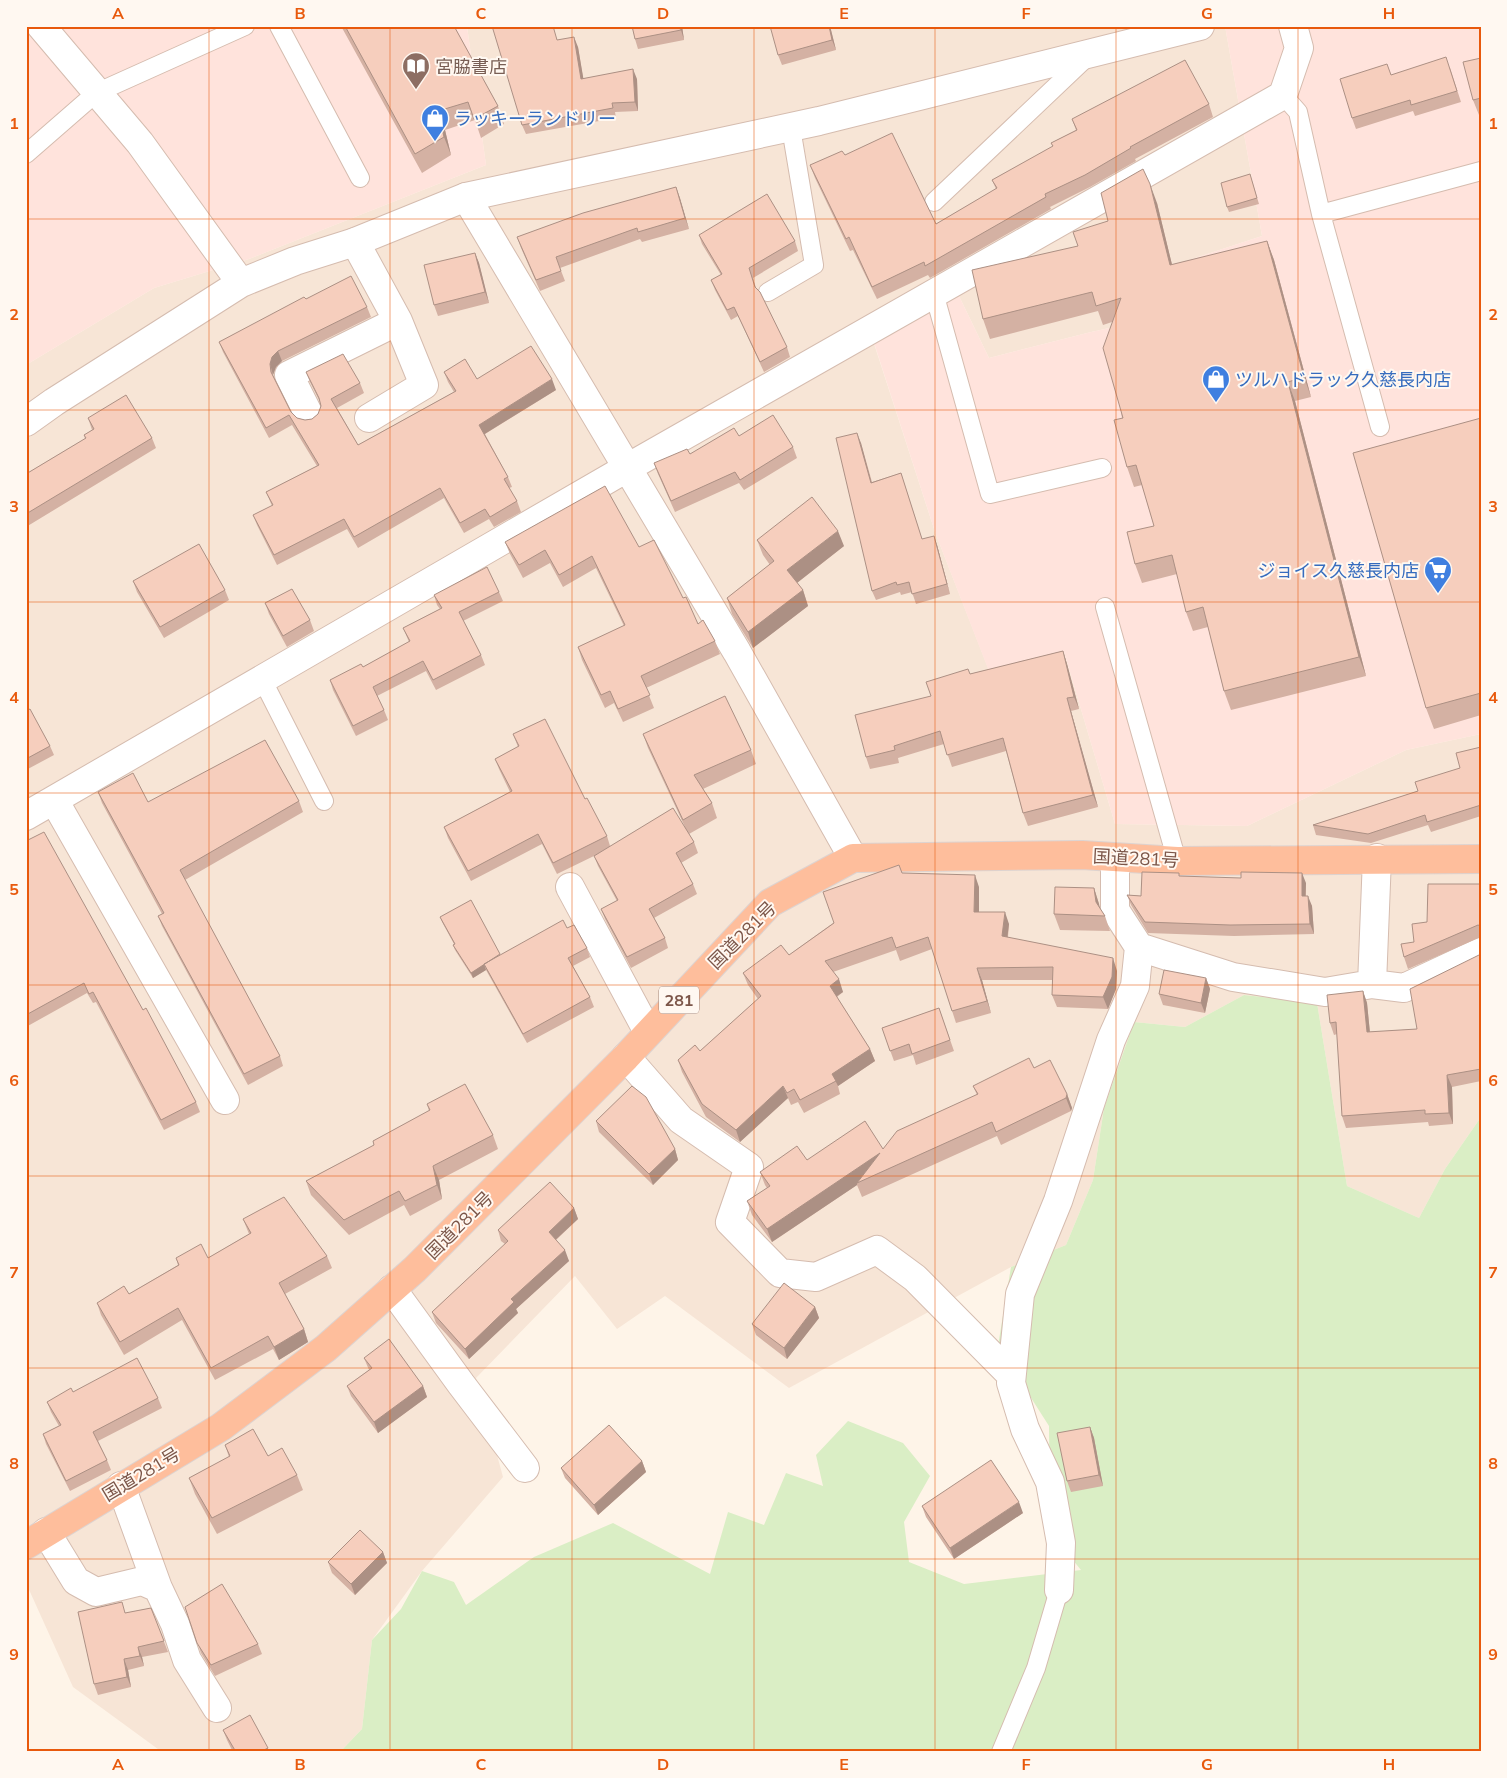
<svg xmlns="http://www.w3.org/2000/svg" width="1507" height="1778" viewBox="0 0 1507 1778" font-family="Mulish,'Noto Sans JP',sans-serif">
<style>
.residential{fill:#f7e5d6}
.commercial{fill:#ffe3dc}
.green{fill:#daeec5}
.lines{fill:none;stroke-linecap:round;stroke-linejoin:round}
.service-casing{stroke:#d5bcaf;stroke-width:20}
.minor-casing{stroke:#d5bcaf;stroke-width:30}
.tertiary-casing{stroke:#d5bcaf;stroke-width:30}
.trunk-casing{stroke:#ddd3d0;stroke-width:30}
.service{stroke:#fff;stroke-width:18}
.minor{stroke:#fff;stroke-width:28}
.tertiary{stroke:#fff;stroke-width:28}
.trunk{stroke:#febe9c;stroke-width:28}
.wall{fill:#d4b1a3}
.shaded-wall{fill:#ac9084}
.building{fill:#f6cebd;stroke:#ac9084}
.grid{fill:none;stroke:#e8590c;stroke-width:1;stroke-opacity:0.55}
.labels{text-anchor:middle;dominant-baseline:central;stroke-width:4;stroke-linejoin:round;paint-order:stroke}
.shield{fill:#fff8f1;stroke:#a3877b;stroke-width:1}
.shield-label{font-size:16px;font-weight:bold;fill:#7c5649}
.education-label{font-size:18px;fill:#785e54;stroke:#fff8f1;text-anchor:start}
.shop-label{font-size:18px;fill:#366cbe;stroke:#fff8f1;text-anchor:start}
.street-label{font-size:18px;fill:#7c5649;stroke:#fff8f1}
.neatline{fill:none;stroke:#e8590c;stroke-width:2}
.grid-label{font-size:16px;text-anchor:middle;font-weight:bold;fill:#e8590c}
</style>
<rect width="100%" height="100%" fill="#fef4e8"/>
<path class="residential" d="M467,26H1225L1262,236L1128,280L1141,321L1091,332L989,358L959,296L867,322L935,532L990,673L1064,652L1115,824L1247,826L1406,750L1481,734V1117L1445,1169L1419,1218L1347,1186L1317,1003L1244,995L1185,1027L1134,1022L1104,1108L1093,1180L1066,1245L1011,1267L789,1388L665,1296L617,1329L575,1276L476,1378L503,1477L422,1571L372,1640L362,1729L340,1752H162L73,1687L26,1583V365L154,288L249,259L486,165Z"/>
<path class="commercial" d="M26,26H467L486,165L249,259L154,288L26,365Z
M1225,26H1481V734L1406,750L1247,826L1115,824L1064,652L990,674L935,532L867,321L959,296L989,358L1091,332L1141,321L1128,280L1262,236Z"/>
<path class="green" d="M1244,995L1317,1003L1347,1186L1419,1218L1445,1169L1481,1117V1752H340L362,1729L372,1640L401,1609L422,1571L454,1582L466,1605L534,1557L613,1523L710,1574L728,1512L764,1525L786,1473L823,1486L816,1455L848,1421L903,1443L930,1476L904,1522L909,1562L964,1584L1081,1570L1050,1532L1049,1426L998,1346L1011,1267L1066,1245L1093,1180L1104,1108L1134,1022L1185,1027Z"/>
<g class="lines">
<g class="service-casing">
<path id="service" d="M279,26L360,178
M1283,95L1298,112L1321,214L1481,171
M26,154L96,93L245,26
M934,202L1088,56
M1321,214L1380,427
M768,292L814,265L791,128
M934,293L990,494L1102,468
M1105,607L1177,861
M262,679L324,801
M1001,1752L1036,1668L1059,1590"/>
</g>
<g class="minor-casing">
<path id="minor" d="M466,197L737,652L853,858
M355,242L398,321L424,385L369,418
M309,415L289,375L398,321
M54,800L225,1100
M26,816L627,468L1283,95L1299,48L1293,26
M570,887L648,1032
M1139,947L1233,977L1325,992L1372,984L1377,858
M1372,984L1404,988L1481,952
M626,1057L681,1120L749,1167L730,1222L780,1273L816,1277L877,1250L915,1278L1011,1375
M392,1289L461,1384L525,1468
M46,1532L76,1581L96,1592L142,1581L158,1588L121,1486
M158,1588L175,1624L187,1660L217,1708
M1059,1590L1061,1543L1050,1482L1025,1429L1011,1383L1020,1294L1058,1201L1111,1040L1135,986L1139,947L1115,910V858"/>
</g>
<g class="tertiary-casing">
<path id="tertiary" d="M41,26L140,143L241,283L295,261L355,242L466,197L819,121L1200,26
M26,422L54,402L241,283"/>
</g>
<g class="trunk-casing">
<path id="trunk" d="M26,1545L221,1427L326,1348L415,1269L626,1057L770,903L853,858L1082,855L1177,861L1481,859"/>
</g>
<use href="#service" class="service"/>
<use href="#minor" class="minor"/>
<use href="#tertiary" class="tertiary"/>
<use href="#trunk" class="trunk"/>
</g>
<path class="wall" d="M341,26H454L498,106L504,124L481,138L475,120L445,130L451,155L422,173Z
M632,26H682L684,40L638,49L635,39Z
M830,26L836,50L782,65L778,55Z
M558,40L578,47L583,78L637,79L638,111L615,112L616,118L526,134L522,125Z
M1481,58V115H1479L1473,100Z
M1450,68L1461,102L1415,116L1413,111L1356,129L1352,118L1391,75Z
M1209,104L1213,117L1135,159L1136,161L1090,187L1050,207L1051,209L930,278L928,275L877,299L853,250L850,251L815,178L810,165L845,155L936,224L996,189L992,180L1053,147L1051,143L1076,130L1072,119Z
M1250,174L1259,204L1229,212L1227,207Z
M676,187L689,229L642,242L640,239L560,268L565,281L540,291L521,248L517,237Z
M1157,203L1172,265L1267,241L1274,260L1311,397L1295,401L1366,676L1231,710L1224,691L1208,627L1193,631L1186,612L1177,574L1142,583L1135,564L1154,526L1142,485L1134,487L1127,467L1112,322L1103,325L1098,311L990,339L983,319L1078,246L1108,221Z
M699,235L795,241L798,251L753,278L756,288L787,347L790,357L764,372L738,316L731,320L715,290L711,280L721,275L702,244Z
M475,253L479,263L489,303L438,316L434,305Z
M306,299L367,307L371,317L282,361L276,367L273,375L274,377L291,412L297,418L305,420L312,419L318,414L321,406L320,402L310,382L306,372L360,383L364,393L337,408L358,445L454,392L448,382L444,372L477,379L556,390L485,434L508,477L512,487L509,488L517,501L521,512L494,527L489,519L464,533L444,498L358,548L347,529L277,565L257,525L253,515L272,506L266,492L317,466L292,425L269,438L223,352L219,342Z
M88,418L152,438L156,448L26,527V474L85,439L84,435L92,430Z
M1481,418V715L1434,729L1426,708Z
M739,436L793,447L797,458L744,490L739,483L675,512L658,474L654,463L690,454Z
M861,443L872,482L901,473L922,539L937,545L950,594L916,604L912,592L901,595L900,592L876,600L872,591Z
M757,540L844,546L797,583L803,590L808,606L753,648L732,614L727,598L770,565L763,555Z
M505,542L639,547L683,598L698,624L715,641L720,654L646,688L654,708L623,722L614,703L605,708L582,660L578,647L624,626L596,568L563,587L550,563L523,578L510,554Z
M133,581L225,590L229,600L164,638L137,592Z
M499,592L503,601L463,621L481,655L485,665L436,690L426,671L377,696L384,710L388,720L356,736L333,690L330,680L363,667L409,642L403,628L440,609L437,605L434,595Z
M265,603L310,620L314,631L287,647L269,614Z
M1063,651L1067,664L1079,709L1071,711L1098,807L1028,826L1023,813L1006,751L952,767L944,744L898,758L899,763L870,769L866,757L931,696L970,674Z
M26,711L50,746L54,755L26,770Z
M513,734L585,799L607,836L610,846L685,827L648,748L643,734L751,750L756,764L703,789L712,803L717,818L689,834L694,842L698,853L681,863L693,884L697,894L654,918L665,938L668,948L631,968L605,919L601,909L617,901L598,866L594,856L598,854L557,874L542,844L471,881L448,838L444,827L510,792L499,769L495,759L518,747Z
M1481,747V816L1431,832L1428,825L1371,843L1316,835L1313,825L1418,791L1460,768Z
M98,792L148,802L299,801L303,812L185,880L280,1056L283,1066L248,1085L162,926L158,916L162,914L102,803Z
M26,841L143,1010L196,1102L200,1112L164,1130L96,1002L93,1003L87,993L26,1027Z
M902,873L979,887V912L1009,924L1008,937L1117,971L1116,989L1108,1009L1057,1007L1052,995L1053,980H982L991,1013L956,1023L932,949L900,961L896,950L833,972L843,992L837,997L870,1049L875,1061L838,1086L840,1094L804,1113L798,1102L791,1105L788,1098L740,1142L706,1117L682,1072L678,1060L700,1051L758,999L748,985L743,973L789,955Z
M1180,876L1306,883V896L1312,906L1314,934L1234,936L1148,933L1131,905L1127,895L1141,896Z
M1481,884V937L1408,969L1404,957L1427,922Z
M1094,888L1099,904L1100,909L1105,916L1110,931L1060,930L1054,914Z
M440,917L500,955L567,928L587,948L590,957L573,966L590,997L594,1007L527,1043L486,970L473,978L455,950L453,945L454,944L442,922Z
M1481,954V1081L1452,1087L1453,1124L1429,1126L1428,1122L1346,1128L1342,1116L1337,1034L1334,1035L1330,1023L1363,991L1367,1003L1370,1032L1417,1029Z
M1206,978L1210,989L1205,1013L1163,1005L1159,994Z
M939,1008L954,1051L916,1065L913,1055L894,1061L882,1028Z
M1034,1068L1067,1094L1072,1108L1071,1111L1001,1145L997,1136L862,1197L857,1185L772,1242L752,1215L747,1201L767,1188L765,1185L760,1172L807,1160L883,1149L977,1095L973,1086Z
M427,1104L493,1135L498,1149L439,1180L442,1199L410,1216L404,1205L349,1235L311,1195L306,1181L374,1145L373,1141L429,1111Z
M596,1121L675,1149L678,1160L653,1185L599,1132Z
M574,1208L578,1219L556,1240L569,1261L516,1309L518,1313L469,1359L436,1323L432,1312L505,1244L501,1241L498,1230Z
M243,1219L327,1256L332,1268L285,1294L304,1329L308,1342L279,1360L273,1349L215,1380L182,1320L124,1355L101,1315L97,1303L129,1294L178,1265L176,1258H208L249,1234Z
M815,1307L819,1318L787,1359L756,1335L752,1324Z
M364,1358L423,1386L427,1397L378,1433L351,1396L347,1386L369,1370Z
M73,1392L158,1398L162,1408L98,1441L107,1460L111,1470L70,1491L46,1444L43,1434L59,1426L51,1412L47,1402Z
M1090,1427L1094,1438L1103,1486L1071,1492L1067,1481Z
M225,1445L268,1456L297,1475L303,1490L217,1534L195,1494L189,1478L229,1457Z
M642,1461L646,1472L598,1515L565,1478L561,1468Z
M922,1506L1023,1513L954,1559L926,1517Z
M383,1552L387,1563L355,1595L332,1573L328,1562Z
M185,1607L258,1644L262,1654L215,1676L201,1653Z
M151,1608L168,1652L142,1657L144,1666L128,1670L131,1687L98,1695L94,1684L126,1613Z
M223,1730L268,1748L269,1752H233L227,1740Z"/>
<path class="shaded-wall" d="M680,26H682L684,40L681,30Z
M829,26H830L836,50L832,40Z
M574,37L578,47L585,88L581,79Z
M633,69L637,79L638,111L635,102Z
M438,111L445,130L451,155L444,137Z
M1150,184L1157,203L1177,285L1170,265Z
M676,187L680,198L689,229L685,218Z
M1267,241L1274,260L1311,397L1304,377Z
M475,253L479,263L489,303L485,292Z
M278,351L282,361L276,367L273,375L275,382L270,364L272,357Z
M552,379L556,390L483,435L479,425Z
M1288,382L1295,401L1366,676L1359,657Z
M857,433L861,443L874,492L871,483Z
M838,531L844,546L793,586L787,570Z
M934,536L937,545L950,594L947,584Z
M803,590L808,606L753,648L748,632Z
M1063,651L1067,664L1079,709L1074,697Z
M1067,698L1071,711L1098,807L1093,795Z
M1302,873L1306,883L1305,907L1302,896Z
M975,875L979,887V924L974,912Z
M1094,888L1099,904L1101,916L1096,902Z
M1308,896L1312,906L1314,934L1310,924Z
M1005,912L1009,924L1006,948L1002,936Z
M1113,958L1117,971L1116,989L1108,1009L1103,997Z
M484,964L486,970L473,978L471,973Z
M977,968L982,980L991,1013L987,1001Z
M1206,978L1210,989L1205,1013L1201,1003Z
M839,979L843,992L834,998L830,986Z
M1363,991L1367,1003L1371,1044L1367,1032Z
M870,1049L875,1061L838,1086L832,1074Z
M1447,1075L1452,1087L1453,1124L1449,1113Z
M783,1086L788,1098L740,1142L736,1130Z
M1067,1094L1072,1108L1071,1111L1066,1098Z
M675,1149L678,1160L653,1185L649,1174Z
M880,1153L857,1183V1185L772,1242L767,1229Z
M433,1166L439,1180L442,1199L437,1185Z
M574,1208L578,1219L552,1243L549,1232Z
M565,1250L569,1261L516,1309L518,1313L469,1359L465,1349L511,1299Z
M815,1307L819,1318L787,1359L784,1348Z
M304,1329L308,1342L279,1360L274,1347Z
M423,1386L427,1397L378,1433L374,1422Z
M1090,1427L1094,1438L1103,1486L1099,1475Z
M642,1461L646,1472L598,1515L594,1505Z
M1019,1502L1023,1513L954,1559L950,1548Z
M383,1552L387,1563L355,1595L351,1584Z
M138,1647L142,1657L144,1666L140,1656Z
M124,1659L128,1670L131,1687L127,1677Z"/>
<path class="building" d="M345,26H454L498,106L474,119L468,102L438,111L444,137L415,154Z
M492,26H553L557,40L574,37L581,79L633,69L635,102L612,103L613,108L522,125Z
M632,26H680L681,30L635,39Z
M770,26H829L832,40L778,55Z
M1446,57L1457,91L1411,105L1410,100L1352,118L1340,79L1387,64L1391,75Z
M1481,58V98L1473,100L1463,62Z
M1185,60L1209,104L1130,147L1131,148L1085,175L1045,194L1046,197L925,266L924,262L872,287L849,237L846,239L810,165L842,151L845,155L892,133L936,224L997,188L992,180L1053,146L1051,143L1077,130L1072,119Z
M1143,169L1150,184L1170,265L1267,241L1304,377L1288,382L1359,657L1224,691L1203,607L1186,612L1172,555L1135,564L1127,532L1154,526L1136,465L1127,467L1114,420L1123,418L1103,348L1121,298L1096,306L1092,292L983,319L972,270L1078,246L1073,232L1108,221L1101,193Z
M1250,174L1257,198L1227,207L1221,183Z
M676,187L685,218L638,232L637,228L556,257L561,271L536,280L517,237L583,213Z
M767,194L795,241L749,268L755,287L760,292L787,347L760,362L734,307L727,310L711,280L722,274L699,235Z
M475,253L485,292L434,305L424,265Z
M351,276L367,307L278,351L272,357L270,364L271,372L291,412L297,418L305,420L312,419L318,414L321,406L319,398L306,372L343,354L360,383L331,399L358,445L456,391L444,372L465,359L477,379L531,346L552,379L479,425L508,477L504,479L517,501L490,517L485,509L460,523L440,488L354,537L344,519L274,555L253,515L273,505L266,492L319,465L289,415L266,428L219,342L304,297L306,299Z
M126,395L152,438L26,514V474L86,438L84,435L94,429L88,418Z
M773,415L793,447L740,480L735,472L671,501L654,463L687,449L690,454L734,428L739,436Z
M1481,418V693L1426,708L1353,453Z
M857,433L871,483L901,473L922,539L934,536L947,584L912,594L909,582L897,585L896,582L872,591L836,438Z
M605,486L639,547L654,540L683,598L686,597L698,624L703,620L715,641L641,676L650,695L618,709L610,691L601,695L578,647L625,625L592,556L559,575L545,550L519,565L505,542Z
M812,497L838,531L787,570L803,590L748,632L727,598L774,561L757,540Z
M199,544L225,590L160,627L133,581Z
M487,567L499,592L459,612L481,655L433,680L423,661L373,687L384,710L353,726L330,680L361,664L363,667L410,641L403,628L442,608L434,595Z
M292,589L310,620L283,636L265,603Z
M1063,651L1074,697L1067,698L1093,795L1023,813L1003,738L947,755L940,731L894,746L895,750L866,757L855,715L931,696L926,682L968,669L970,674Z
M725,696L751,750L694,775L712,803L683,820L643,734Z
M30,709L50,746L26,759V711Z
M545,719L585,799L587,798L607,836L553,863L538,834L468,871L444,827L512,791L495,759L519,746L513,734Z
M265,740L299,801L180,870L280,1056L244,1074L158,916L164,913L98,792L133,773L148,802Z
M1481,747V805L1427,822L1425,815L1368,834L1313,825L1418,791L1415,782L1460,768L1456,753Z
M673,808L694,842L676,853L693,884L649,909L665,938L627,957L601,909L618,900L594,856Z
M44,832L143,1010L146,1008L196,1102L161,1120L93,992L89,994L84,983L26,1015V841Z
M899,865L902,873L975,875L974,912H1005L1002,936L1113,958L1112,977L1103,997L1052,995L1053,967L977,968L987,1001L952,1011L928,937L896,948L892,937L825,961L839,979L830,986L870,1049L832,1074L836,1081L800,1100L794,1089L787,1093L783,1086L736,1130L702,1104L678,1060L695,1045L700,1051L761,996L743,973L781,945L789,955L834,923L823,892Z
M1142,872L1179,873V876L1241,878V872L1302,873V896H1308L1310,924L1230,925L1145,922L1127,895L1141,896Z
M1428,884H1481V926L1478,925L1404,957L1401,944L1414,942L1412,924L1427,922Z
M1055,887L1094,888L1096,902L1105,916L1054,914Z
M471,900L500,954L471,973L453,945L455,944L440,917Z
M563,920L567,928L574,925L587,948L568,958L590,997L523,1034L484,964Z
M1481,954V1069L1447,1075L1449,1113L1425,1114V1110L1342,1116L1336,1022L1330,1023L1327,995L1363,991L1367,1032L1417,1029L1410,989Z
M1164,970L1206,978L1201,1003L1159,994Z
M939,1008L950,1040L912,1054L909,1044L890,1051L882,1028Z
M1029,1058L1034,1068L1050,1060L1067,1094L1066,1098L996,1132L992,1122L857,1183L880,1153L767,1229L747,1201L770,1186L760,1172L797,1146L807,1160L865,1121L883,1149L897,1131L978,1094L973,1086Z
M465,1084L493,1135L433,1166L437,1185L405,1201L399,1191L344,1220L306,1181L374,1145L373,1141L430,1110L427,1104Z
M632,1086L646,1097L675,1149L649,1174L596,1121Z
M550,1182L574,1208L549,1232L565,1250L511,1299L514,1302L465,1349L432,1312L508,1241L498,1230Z
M284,1197L327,1256L279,1283L304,1329L274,1347L268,1336L211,1368L178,1308L120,1342L97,1303L124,1286L129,1294L179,1265L176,1258L201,1244L208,1258L251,1233L243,1219Z
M784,1283L815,1307L784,1348L752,1324Z
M389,1339L423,1386L374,1422L347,1386L372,1368L364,1358Z
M137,1358L158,1398L93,1432L107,1460L66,1481L43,1434L61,1425L47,1402L71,1388L73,1392Z
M609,1425L642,1461L594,1505L561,1468Z
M1090,1427L1099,1475L1067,1481L1057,1433Z
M253,1429L268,1456L282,1448L297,1475L212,1518L189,1478L230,1456L225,1445Z
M991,1460L1019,1502L950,1548L922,1506Z
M360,1530L383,1552L351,1584L328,1562Z
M222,1584L258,1644L211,1665L197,1643L185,1607Z
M122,1602L125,1613L151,1608L164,1641L138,1647L140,1656L124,1659L127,1677L94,1684L78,1612Z
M250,1715L268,1748L260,1752H236L223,1730Z"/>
<path class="grid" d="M209,26V1752M390,26V1752M572,26V1752M754,26V1752M935,26V1752M1116,26V1752M1298,26V1752M26,219H1481M26,410H1481M26,602H1481M26,793H1481M26,985H1481M26,1176H1481M26,1368H1481M26,1559H1481"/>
<defs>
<g id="library-pin" transform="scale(1.4375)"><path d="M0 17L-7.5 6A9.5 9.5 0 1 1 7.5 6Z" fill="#8d6e63" stroke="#fff8f1"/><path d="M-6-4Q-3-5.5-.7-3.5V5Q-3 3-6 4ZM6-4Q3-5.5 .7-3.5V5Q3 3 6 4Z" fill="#fff"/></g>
<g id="shop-pin" transform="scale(1.4375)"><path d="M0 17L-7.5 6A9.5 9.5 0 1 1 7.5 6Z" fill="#3f7fe0" stroke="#fff8f1"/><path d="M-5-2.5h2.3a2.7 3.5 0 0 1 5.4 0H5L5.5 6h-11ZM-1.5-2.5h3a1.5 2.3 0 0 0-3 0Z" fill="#fff"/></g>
<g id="supermarket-pin" transform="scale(1.4375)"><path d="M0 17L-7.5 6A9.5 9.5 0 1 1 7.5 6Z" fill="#3f7fe0" stroke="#fff8f1"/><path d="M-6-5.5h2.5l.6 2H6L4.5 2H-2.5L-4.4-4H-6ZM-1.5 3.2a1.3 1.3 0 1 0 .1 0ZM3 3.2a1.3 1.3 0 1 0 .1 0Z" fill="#fff"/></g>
</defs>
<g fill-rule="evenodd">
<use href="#library-pin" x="416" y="66"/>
<use href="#shop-pin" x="435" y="118"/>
<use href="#shop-pin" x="1216" y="379"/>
<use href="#supermarket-pin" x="1438" y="570"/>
</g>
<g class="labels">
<rect class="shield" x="659" y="986.5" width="40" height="27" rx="4"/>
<g class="shield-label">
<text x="679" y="1000">281</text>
</g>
<g class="education-label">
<text x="435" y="66">宮脇書店</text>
</g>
<g class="shop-label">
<text x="454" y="118">ラッキーランドリー</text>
<text x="1235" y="379">ツルハドラック久慈長内店</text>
<text x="1419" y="570" text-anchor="end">ジョイス久慈長内店</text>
</g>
<g class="street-label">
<text transform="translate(1136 858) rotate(3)">国道281号</text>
<text transform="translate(742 935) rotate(-45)">国道281号</text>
<text transform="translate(459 1225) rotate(-45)">国道281号</text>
<text transform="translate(141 1474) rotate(-31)">国道281号</text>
</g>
</g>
<rect width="1507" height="1778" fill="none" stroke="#fff8f1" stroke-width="55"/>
<rect x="28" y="28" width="1452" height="1722" class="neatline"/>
<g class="grid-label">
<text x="118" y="19">A</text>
<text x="300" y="19">B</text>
<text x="481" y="19">C</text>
<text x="663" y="19">D</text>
<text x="844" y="19">E</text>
<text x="1026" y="19">F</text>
<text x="1207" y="19">G</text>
<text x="1389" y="19">H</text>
<text x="14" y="129">1</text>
<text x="1493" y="129">1</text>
<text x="14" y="320">2</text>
<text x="1493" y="320">2</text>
<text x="14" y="512">3</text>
<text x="1493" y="512">3</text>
<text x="14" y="703">4</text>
<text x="1493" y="703">4</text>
<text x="14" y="895">5</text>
<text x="1493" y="895">5</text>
<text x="14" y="1086">6</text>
<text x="1493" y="1086">6</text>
<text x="14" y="1278">7</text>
<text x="1493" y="1278">7</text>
<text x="14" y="1469">8</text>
<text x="1493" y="1469">8</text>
<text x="14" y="1660">9</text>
<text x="1493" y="1660">9</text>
<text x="118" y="1770">A</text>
<text x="300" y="1770">B</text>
<text x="481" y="1770">C</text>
<text x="663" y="1770">D</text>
<text x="844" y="1770">E</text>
<text x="1026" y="1770">F</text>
<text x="1207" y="1770">G</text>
<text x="1389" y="1770">H</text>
</g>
</svg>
